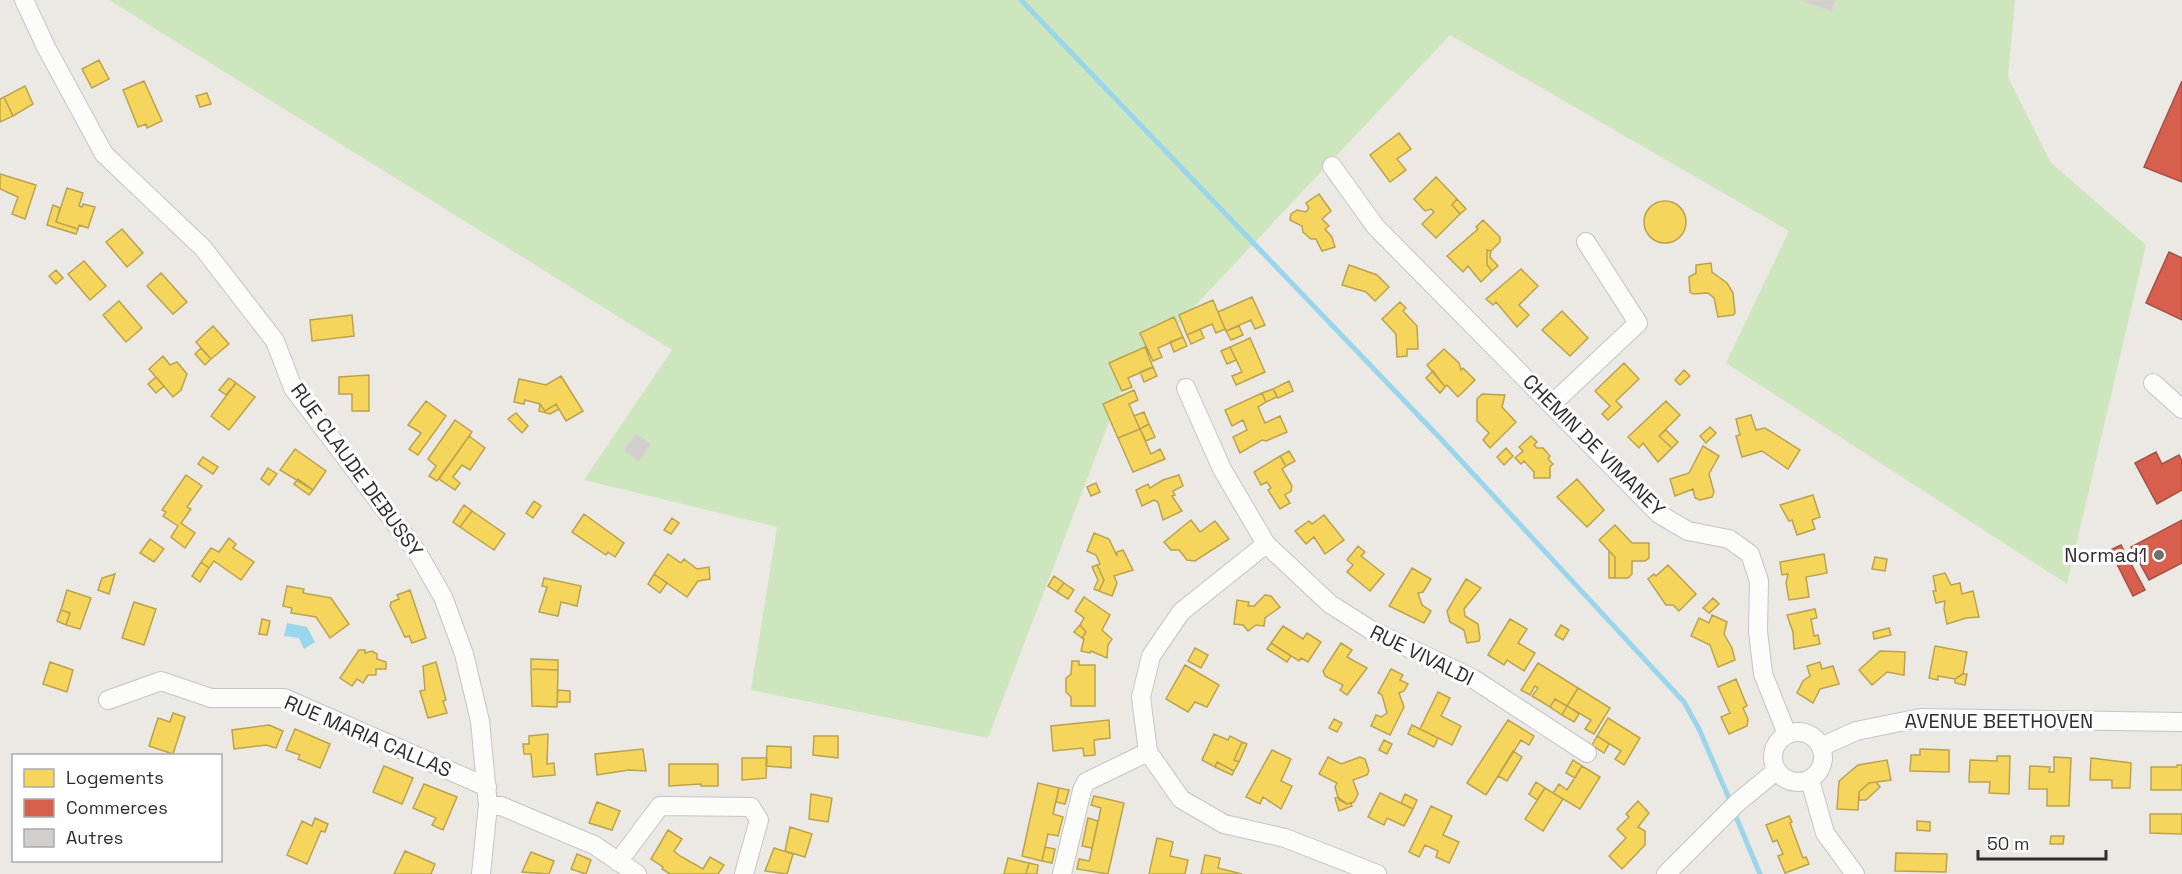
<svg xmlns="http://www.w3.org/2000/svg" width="2182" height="874" viewBox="0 0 2182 874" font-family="'Space Grotesk',sans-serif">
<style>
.green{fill:#cee6be}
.water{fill:#99d6ec}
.homes{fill:#f6d55c;stroke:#baa34e;stroke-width:1.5}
.shops{fill:#d6604d;stroke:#a45144;stroke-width:1.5}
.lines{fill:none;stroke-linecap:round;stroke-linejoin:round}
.stream{stroke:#99d6ec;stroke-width:5}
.building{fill:#d1cecb;stroke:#d7d4d0;stroke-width:1.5}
.minor-casing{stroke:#c5c4c5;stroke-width:20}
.minor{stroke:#fcfcfb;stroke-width:18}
.poi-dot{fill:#706f6e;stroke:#fff;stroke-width:2}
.labels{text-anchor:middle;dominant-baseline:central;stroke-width:6;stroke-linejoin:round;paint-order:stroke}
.street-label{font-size:20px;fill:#2e2e2e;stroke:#fff}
.poi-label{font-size:20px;fill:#2e2e2e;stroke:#fff;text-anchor:end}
</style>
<rect width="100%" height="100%" fill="#ece8e4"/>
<path class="green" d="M109,0H2015L2008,77L2051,163L2146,245L2067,584L1726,363L1789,231L1450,35L1125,380L988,738L751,690L777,527L584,480L672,350Z"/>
<path class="water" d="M287,623L307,627L315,642L304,649L299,638L284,636Z"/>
<path class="homes" d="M99,60L109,79L92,88L82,69Z
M144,81L162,121L147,128L146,124L138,127L123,90Z
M25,86L33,104L13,116L4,97Z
M207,93L211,104L200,107L196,96Z
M4,97L13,116L0,122V99Z
M1399,133L1411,149L1397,159L1406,170L1390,182L1370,155Z
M0,174L36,185L25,219L12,214L18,197L0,189Z
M1436,177L1457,199L1452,205L1460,214L1436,238L1422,224L1434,212L1431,209L1425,211L1414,199Z
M67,188L83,193L79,206L82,207L83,204L95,207L88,228L79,225L78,229L56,222Z
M1319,194L1331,211L1322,219L1329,226L1325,229L1332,237L1335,247L1322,251L1316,239H1311L1303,232L1302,226L1290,220L1291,214L1297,210L1306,212L1309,208L1306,203Z
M1457,199L1466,209L1460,214L1452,205Z
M1644 222a21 21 0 1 1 42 0a21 21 0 1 1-42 0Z
M53,205L60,208L56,222L78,229L76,234L47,225Z
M1483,220L1500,237V242L1491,251L1487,250V265L1492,271L1481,282L1468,266L1463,272L1447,256L1478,229L1476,227Z
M122,229L143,253L127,267L106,242Z
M1487,250L1491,251L1490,257L1498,266L1492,271L1487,265Z
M84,261L106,286L90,300L68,274Z
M1711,263L1712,272L1727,283L1733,293L1735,313L1733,315L1718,317L1714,298L1708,293L1693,294L1690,292L1689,277L1696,273V265Z
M1349,265L1377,275L1389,287L1375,301L1366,292L1342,285Z
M1521,269L1538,286L1519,305L1529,315L1517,327L1496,302L1493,305L1486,299Z
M56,270L63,278L56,284L49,276Z
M161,273L187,302L173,314L147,286Z
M1252,297L1265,325L1255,329L1251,320L1226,331L1218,312Z
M1213,300L1225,329L1216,333L1212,324L1187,335L1179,315Z
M119,301L142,328L126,342L103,315Z
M1400,302L1406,308L1403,311L1417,326L1418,349H1407V356L1397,357L1396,334L1382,319Z
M1562,311L1588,338L1570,356L1542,330Z
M352,315L354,336L312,341L310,320Z
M1174,317L1183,337L1158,348L1162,357L1153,361L1140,333Z
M213,326L229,344L211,359L196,342Z
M1239,326L1243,335L1231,340L1226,331Z
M1200,329L1204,338L1191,344L1187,335Z
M1183,337L1187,346L1174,352L1170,342Z
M1250,338L1265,372L1236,385L1232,376L1242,372L1230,347Z
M1145,347L1153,367L1128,378L1132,387L1122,391L1109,363Z
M1230,347L1236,360L1227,364L1221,351Z
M201,348L211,359L205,365L195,354Z
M1444,349L1459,363L1461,370L1463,368L1475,380L1458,397L1447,385L1445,387L1427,365Z
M163,356L170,365L177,362L187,374L181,390L173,397L149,369Z
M1624,363L1639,379L1616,401L1622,407L1608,420L1602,414L1610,406L1595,391Z
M1153,367L1157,376L1144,382L1140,372Z
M1684,370L1690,376L1680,385L1675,380Z
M1433,371L1445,387L1440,393L1426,378Z
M369,375V411H352V394H339V377Z
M561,376L583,411L566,421L556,404L545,411L540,404L525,400L524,404L514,402L519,379L546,385Z
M156,377L164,386L156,393L148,384Z
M229,378L236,383L226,395L219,390Z
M1289,381L1293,391L1278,398L1273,389Z
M236,383L255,397L229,430L211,416Z
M1273,389L1277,397L1266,402L1262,393Z
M1134,390L1138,400L1129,404L1140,429L1118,438L1103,404Z
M1262,393L1266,402L1258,407L1265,423L1280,416L1287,432L1266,441L1262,440L1240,453L1233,437L1247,430L1243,420L1232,426L1225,410Z
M1482,394L1505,395L1502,407L1516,422L1490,448L1483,440L1489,433L1477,421V399Z
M426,401L446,416L418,455L409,449L421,433L408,425Z
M1666,401L1680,415L1659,436L1672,448L1658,462L1643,443L1639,448L1628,437Z
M540,404L545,411L556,404L559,409L550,414L539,411Z
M1144,412L1149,424L1140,429L1134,416Z
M516,413L528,426L522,433L508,419Z
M1751,415L1756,430L1765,428L1800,450L1788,469L1762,451L1742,457L1736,436L1740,435L1736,419Z
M455,420L472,432L437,481L429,476L436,466L428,459Z
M1149,424L1155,437L1146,441L1140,429Z
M1710,427L1716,433L1706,443L1700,436Z
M1140,429L1151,454L1160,449L1165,459L1133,472L1118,438Z
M1666,430L1678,442L1672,448L1659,436Z
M469,436L485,448L470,470L462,465L453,477L460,483L455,490L439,479Z
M1531,436L1537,442L1534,445L1537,448H1543L1550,456L1548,459L1553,464L1550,467V478H1534V472L1524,461L1521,464L1515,458L1523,451L1519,447Z
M1703,446L1719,456L1709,474L1714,492L1712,497L1700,500L1695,498L1693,489L1675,496L1670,479L1689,473Z
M1506,448L1513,456L1504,465L1497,457Z
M295,449L326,471L313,490L280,470Z
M1289,451L1295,461L1286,466L1280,456Z
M1280,456L1286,466L1282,469L1292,486L1291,491L1285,495L1290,503L1280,509L1268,490L1271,488L1267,482L1261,485L1254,472Z
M203,457L218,467L213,474L198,464Z
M268,468L277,474L269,485L261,479Z
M186,475L202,486L187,507L191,509L181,523L195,533L185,548L171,537L178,526L163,516L166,512L162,510Z
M1179,475L1183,486L1173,491L1175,495L1172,496L1182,511L1163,520L1158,502L1154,500L1142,506L1136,490L1148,484L1150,488L1163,480Z
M298,479L313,490L309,495L294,484Z
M1577,479L1604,510L1587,527L1557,497Z
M1096,483L1100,492L1091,496L1087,487Z
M1813,495L1820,517L1812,520L1815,529L1797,535L1792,520L1789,521L1780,505Z
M534,501L541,506L533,518L526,513Z
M464,505L472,511L460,527L453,522Z
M472,511L505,534L494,550L460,527Z
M584,514L624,543L615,557L608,552L606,555L572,532Z
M1324,515L1344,540L1325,554L1314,537L1306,544L1295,531L1309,521L1312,524Z
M672,518L679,523L671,534L664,530Z
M1191,520L1200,532L1215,521L1229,539L1195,561L1187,560L1179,550H1171L1164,542Z
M1615,525L1632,543H1649V558L1645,561H1632V574L1628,578H1615V557L1599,540Z
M1094,533L1109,539L1117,556V552L1123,550L1133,570L1114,576L1117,583L1112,596L1099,591L1104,580L1097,565L1100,564L1096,555L1087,551Z
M229,538L236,544L233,548L254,562L241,580L214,561L209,568L201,562L211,548L219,552Z
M150,539L164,549L154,562L140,553Z
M1358,546L1365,552L1361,556L1384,574L1370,591L1347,572L1353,565L1347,560Z
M1609,551L1615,557V578H1609Z
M668,554L681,563L684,559L697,569L709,567L710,579L698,581L687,597L654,574Z
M1824,554L1827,573L1806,577L1809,597L1789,600L1786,583L1788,574L1782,575L1780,562Z
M1875,557L1887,559L1885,571L1872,569Z
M201,562L209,568L200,582L192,576Z
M1097,565L1104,580L1099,591L1094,589L1098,580L1092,567Z
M1668,565L1696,594L1679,611L1673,605H1666L1648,579L1654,574L1656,576Z
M1412,568L1431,579L1423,592L1418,593L1422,605L1431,611L1424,623L1389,606Z
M1945,573L1951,585L1960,583L1962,594L1973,591L1979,617L1966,618L1947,624L1944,609L1945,601L1936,603L1933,591H1936L1933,576Z
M115,574L109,594L98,590L102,578Z
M654,574L667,583L660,593L648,584Z
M1054,576L1064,583L1057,592L1048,586Z
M544,578L581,586L577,606L561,602L558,616L539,612L547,587L542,586Z
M1466,579L1481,588L1464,609L1465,616L1478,624L1480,638L1479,641L1467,643L1464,630L1450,622L1447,611Z
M1064,583L1074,590L1068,599L1057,592Z
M287,586L304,589L303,593L331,598L349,624L330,638L316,617L291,613L292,608L283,606Z
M67,590L91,598L80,629L66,625L70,613L61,610Z
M410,590L426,638L412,643L409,636L405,637L390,606L391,602L399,599L397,595Z
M1265,595L1271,596L1280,607L1265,618L1264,626L1256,625L1248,631L1243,625L1234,624L1237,600L1249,602L1248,606H1254Z
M1084,597L1110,615L1102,630L1112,639L1108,645L1107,658L1091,651L1090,653L1081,651L1084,639L1082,638L1086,632L1080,625L1084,618L1075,611Z
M1713,598L1719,604L1709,613L1703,608Z
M134,602L156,609L144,645L122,638Z
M1815,609L1817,618L1811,619L1814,636L1818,635L1820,644L1794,649L1793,632L1787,615Z
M61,610L70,613L66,625L57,621Z
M1712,615L1727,622L1724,634L1732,648L1735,660L1718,667L1710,645L1691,636L1699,618L1709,623Z
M262,619L270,621L267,635L259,634Z
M1510,619L1527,629L1518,643L1535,653L1524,671L1507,660L1504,665L1488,655Z
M1080,625L1086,632L1082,638L1074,632Z
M1561,625L1569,630L1563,640L1555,635Z
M1283,626L1303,639L1307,633L1321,642L1308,662L1301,658L1299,661L1271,643Z
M1889,628L1891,635L1874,639L1873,632Z
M1271,643L1291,656L1287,662L1267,649Z
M1341,643L1352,650L1347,657L1367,668L1347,695L1340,690L1343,685L1325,676L1323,671Z
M1935,646L1967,652L1963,674L1955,679L1938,676V680L1929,678Z
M1195,648L1208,655L1201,668L1188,661Z
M359,650H365V653L372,651L377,654V659L386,662V669H376V675H368L363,683L357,679L352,686L340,678Z
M1880,651L1905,652L1904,675L1887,672L1872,685L1859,670Z
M531,659L558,660V670L531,669Z
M1072,661H1079V665H1095V706H1071V697L1066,692V678L1071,674Z
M50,662L73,670L67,692L43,684Z
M436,662L446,700L443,701L447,713L428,718L420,691L425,690L423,666Z
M1820,662L1822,669L1833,666L1839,684L1820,689L1813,703L1797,693L1803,681L1810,676L1807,666Z
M1538,663L1578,688L1567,706L1555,699L1550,707L1532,696L1538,688L1535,686L1530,695L1521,690Z
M1185,665L1219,685L1207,707L1195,702L1188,712L1166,699Z
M531,669L558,670L557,707L532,706Z
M1391,669L1403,675L1400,680L1408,684L1404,691L1399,693L1404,707L1390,735L1371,726L1376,715L1381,717L1387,713L1382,695L1378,693Z
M1963,674H1967L1965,685L1955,683V679Z
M1736,679L1747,706L1743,708L1748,719L1747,726L1729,734L1721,717L1730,713L1718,687Z
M1578,688L1610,708L1594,734L1585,729L1591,720L1567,706Z
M558,690L570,691V702H557Z
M1438,692L1450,698L1441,716L1461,726L1452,745L1420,729Z
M1555,699L1567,706L1562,715L1550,707Z
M1567,706L1579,714L1574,722L1562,715Z
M173,713L185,717L173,754L149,746L158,718L170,722Z
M1608,718L1640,738L1624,765L1615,759L1621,751L1597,736Z
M1334,719L1342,723L1337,732L1329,728Z
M1109,720L1110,738L1094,740L1095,755L1084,756L1083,748L1053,751L1051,726Z
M1508,720L1534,736L1529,745L1521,740L1486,795L1467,783Z
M269,725L283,731L276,748L266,745L234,749L232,730Z
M1412,725L1438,738L1434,747L1408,734Z
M295,729L330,744L320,768L298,759L300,755L286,750Z
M548,734L547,764L554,763L555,775L533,777L531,754H524L523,744H529V736Z
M1214,734L1228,740L1230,736L1242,742L1234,760L1239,762L1234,771L1217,762L1215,767L1202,760Z
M814,736H838V758L813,755Z
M1597,736L1609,744L1604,753L1592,745Z
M1384,740L1392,744L1387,754L1379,750Z
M1242,742L1247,744L1239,762L1234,760Z
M767,746L791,747V768L766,766Z
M643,749L646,771L629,770L597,775L595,754Z
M1920,749L1949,750V772L1910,771L1911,755H1920Z
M1272,750L1291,759L1281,781L1292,786L1281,809L1263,797L1260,804L1246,797Z
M1513,751L1522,757L1507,781L1498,776Z
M1997,756H2010L2009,794L1989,793L1990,782H1969L1970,760L1997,761Z
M1328,757L1341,764L1360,757L1365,759L1369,771L1367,775L1353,780L1358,794L1354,802L1347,804L1339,800L1335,787L1337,783L1319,774Z
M2054,757L2071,758L2069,806H2047V789H2029L2030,766L2050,767L2049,772H2054Z
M742,758H767L766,778L742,780Z
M2091,758L2131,763L2130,788H2112V780H2090Z
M1573,760L1582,766L1575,778L1566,773Z
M1887,760L1891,780L1869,783L1859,792L1858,810L1837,809L1839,781L1858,765Z
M1217,762L1234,771L1232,775L1215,767Z
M669,764H718V786H701V784L669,786Z
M2177,765H2182V790H2151V767H2177Z
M384,766L413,778L402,804L373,792Z
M1582,766L1600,777L1580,809L1553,793L1559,784L1567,790Z
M1536,782L1545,788L1537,800L1529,794Z
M1876,782L1880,787L1866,800H1859V792L1869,783Z
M1038,783L1059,788L1053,814L1063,817L1058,836L1048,834L1042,861L1022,856Z
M424,784L457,797L443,830L432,825L436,818L413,808Z
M1059,788L1069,790L1065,804L1056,802Z
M1545,788L1563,799L1543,831L1525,819Z
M1380,793L1413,809L1404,826L1387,818L1384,825L1368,817Z
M811,794L832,798L828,822L809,819Z
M1405,794L1417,800L1413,809L1401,803Z
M1094,796L1124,803L1108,874L1077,869L1079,859L1089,861L1090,858L1101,808L1091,805Z
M1338,797L1347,804L1351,803L1352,806L1339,811L1335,798Z
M1638,801L1649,813L1638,827L1645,831V845L1622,869L1609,856L1626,838L1617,829L1629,817L1626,814Z
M597,802L620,811L612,830L589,823Z
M1431,806L1452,816L1443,835L1459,842L1449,863L1436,857L1438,851L1425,845L1419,857L1409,852Z
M2150,814H2182V834L2150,833Z
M1789,816L1792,822L1790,823L1803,858L1806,857L1809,864L1785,873L1778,856L1783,854L1777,840L1773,842L1766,825Z
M315,818L328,824L325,832L321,831L307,864L287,855L302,821L312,826Z
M1088,818L1098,821L1092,848L1082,846Z
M1917,821L1930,822V831L1917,830Z
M790,827L812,834L805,857L785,851Z
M668,830L682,839L674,851L680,856L703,869L710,857L724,865L718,874H670L662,869L663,867L651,859Z
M2051,836H2064L2063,844H2050Z
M1157,838L1173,842L1170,856L1188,860L1185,874H1149Z
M1045,847L1055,849L1052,863L1042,861Z
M774,848L793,854L787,874L765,871Z
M405,851L435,864L431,874H394Z
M531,852L554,861L549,874L522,872Z
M1896,853L1947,854L1946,872L1895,871Z
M577,854L591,860L586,874L571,869Z
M1205,855L1220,858L1218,868L1242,874H1201Z
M1008,858L1029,863L1026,874H1004Z
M1029,863L1038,865L1037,874H1026Z"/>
<path class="shops" d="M2182,81V182L2144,167Z
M2169,252L2182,258V320L2146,303Z
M2156,452L2162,464L2179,455L2182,461V490L2157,504L2135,463Z
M2182,520V563L2149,580L2131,547Z
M2121,545L2145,590L2133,596L2110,550Z"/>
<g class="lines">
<path class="stream" d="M1021,0L1440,438L1684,702L1699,729L1731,803
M1734,812L1760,874"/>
</g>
<path class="building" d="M1800,0H1836L1831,11Z
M636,434L651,444L639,461L624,450Z"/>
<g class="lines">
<g class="minor-casing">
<path id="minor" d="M24,0L46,47L104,154L203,248L275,341L293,388L417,552L443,597L464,654L480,721L488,805L481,874
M1332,166L1375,226L1659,514L1688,531L1729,539L1750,554L1759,581L1758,631L1763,674L1787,734
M2153,383L2182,409
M1186,388L1222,469L1266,544L1330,604L1371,630L1472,678L1587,753
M1552,404L1638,323L1586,242
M1266,544L1181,612L1151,656L1141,697L1148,752L1181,799L1224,824L1285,838L1377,874
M108,700L161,681L211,698H284L487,787
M1773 757a25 25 0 1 1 50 0a25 25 0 1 1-50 0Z
M1821,747L1856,731L1920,718L2182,722
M1810,780L1825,833L1855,874
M488,805L501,806L594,845L637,874
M618,862L660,806L751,807L759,820L744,874
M1062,874L1082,790L1086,782L1148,752
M1666,874L1737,803L1776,771"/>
</g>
<use href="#minor" class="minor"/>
</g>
<circle class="poi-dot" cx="2159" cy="555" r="6"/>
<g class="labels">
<g class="street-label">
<text transform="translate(1594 445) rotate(45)">CHEMIN DE VIMANEY</text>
<text transform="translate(357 470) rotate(54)">RUE CLAUDE DEBUSSY</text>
<text transform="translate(1422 655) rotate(26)">RUE VIVALDI</text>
<text x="1999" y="721">AVENUE BEETHOVEN</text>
<text transform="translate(368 736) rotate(23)">RUE MARIA CALLAS</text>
</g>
<g class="poi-label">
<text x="2147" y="555">Normad1</text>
</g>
</g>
<rect x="12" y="754" width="210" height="108" fill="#ffffff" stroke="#ababab" stroke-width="1.5"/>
<rect x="24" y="769" width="30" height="18" fill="#f6d55c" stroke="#ababab" stroke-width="1.5"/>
<text x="66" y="784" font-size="18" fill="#2e2e2e">Logements</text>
<rect x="24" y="799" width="30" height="18" fill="#d6604d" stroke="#ababab" stroke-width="1.5"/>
<text x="66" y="814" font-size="18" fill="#2e2e2e">Commerces</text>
<rect x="24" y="829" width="30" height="18" fill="#d1cecb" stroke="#ababab" stroke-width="1.5"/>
<text x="66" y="844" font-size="18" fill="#2e2e2e">Autres</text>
<path d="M1978 850v9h128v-9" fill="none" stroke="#2e2e2e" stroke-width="3"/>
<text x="1987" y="850" font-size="18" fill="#2e2e2e" stroke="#ffffff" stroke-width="4.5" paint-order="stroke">50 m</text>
</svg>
